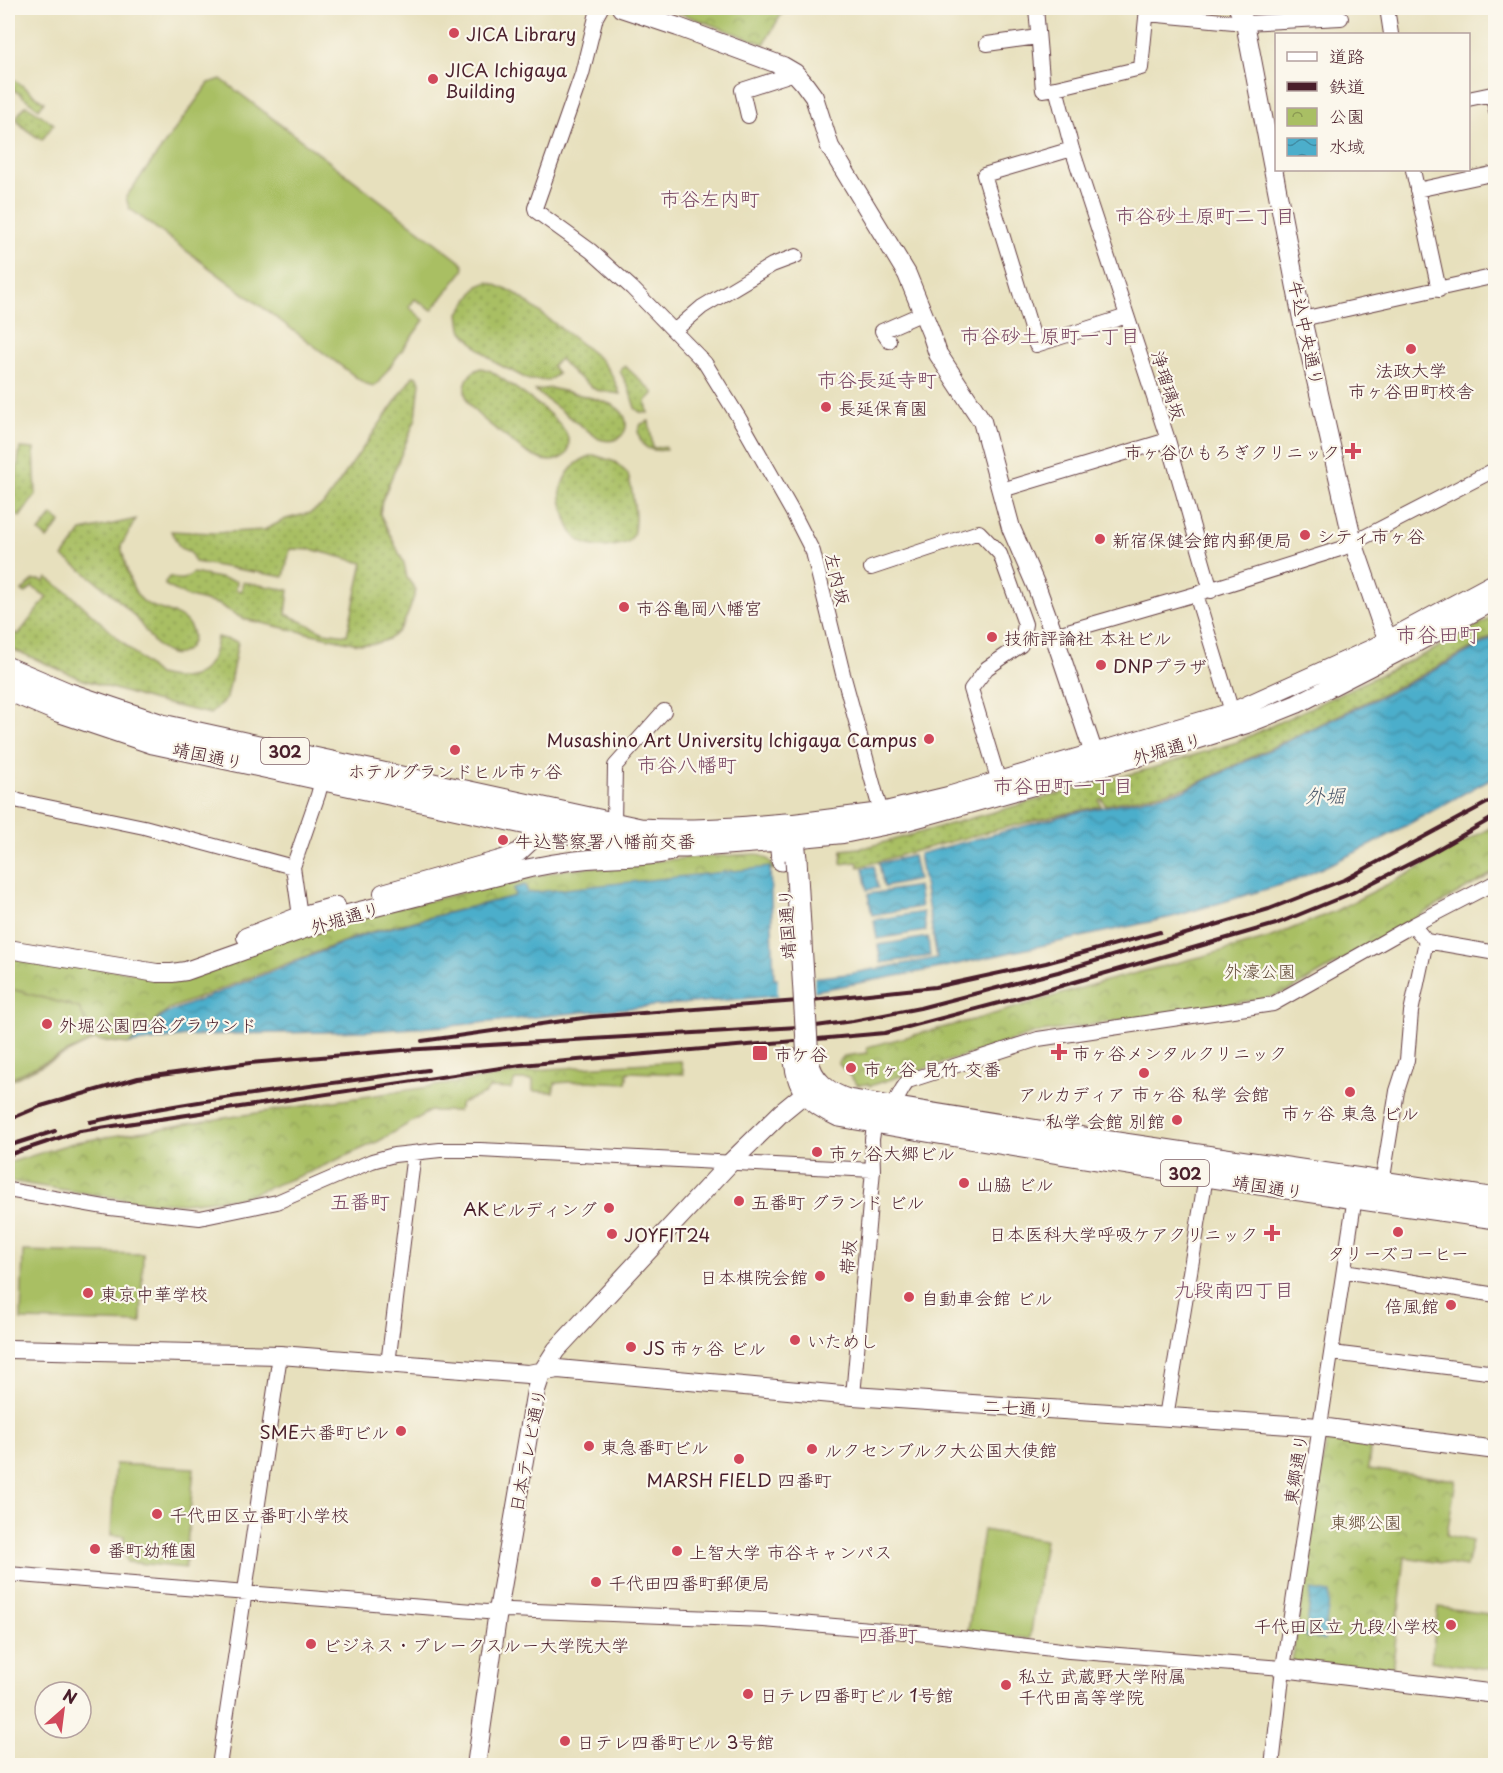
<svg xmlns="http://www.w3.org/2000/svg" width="1503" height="1773" viewBox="0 0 1503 1773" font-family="'Playpen Sans','Klee One',sans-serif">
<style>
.grass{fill:url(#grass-dots);stroke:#7a6f48;stroke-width:1.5}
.park{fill:url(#park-crowns);stroke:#7a6f48;stroke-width:1.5}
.pitch{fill:#a9bf64;stroke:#7a6f48;stroke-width:1.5}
.water{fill:url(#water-waves);stroke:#4b667b;stroke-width:1.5}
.pier{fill:#e7e0bd}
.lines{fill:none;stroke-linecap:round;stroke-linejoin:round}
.street-casing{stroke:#623c41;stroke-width:16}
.secondary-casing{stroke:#623c41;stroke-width:20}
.primary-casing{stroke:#623c41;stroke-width:23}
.street{stroke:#fff;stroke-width:14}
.secondary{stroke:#fff;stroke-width:18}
.primary{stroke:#fff;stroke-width:21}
.rail{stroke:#4a1f2b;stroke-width:4}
.primary-bridge-casing{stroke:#623c41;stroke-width:23;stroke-linecap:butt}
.primary-bridge{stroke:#fff;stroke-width:21}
.poi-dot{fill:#d1495b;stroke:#fbf7ec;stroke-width:2}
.labels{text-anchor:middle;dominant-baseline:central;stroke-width:4.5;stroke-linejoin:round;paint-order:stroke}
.shield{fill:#fbf7ec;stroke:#7f6065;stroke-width:1.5}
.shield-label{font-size:16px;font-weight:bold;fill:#4a1f2b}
.poi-label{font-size:18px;fill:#4a1f2b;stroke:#fbf7ec;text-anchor:start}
.street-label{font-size:18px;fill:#4a1f2b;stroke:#fbf7ec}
.park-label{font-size:18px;fill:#664f3c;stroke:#fbf7ec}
.neighbourhood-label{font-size:20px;fill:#7a4863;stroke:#fbf7ec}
.water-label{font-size:20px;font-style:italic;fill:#4b586b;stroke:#fbf7ec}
.quarter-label{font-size:21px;fill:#7a4863;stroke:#fbf7ec}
</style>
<defs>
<pattern id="grass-dots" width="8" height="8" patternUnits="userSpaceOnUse" patternTransform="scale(1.5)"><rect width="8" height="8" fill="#a9bf64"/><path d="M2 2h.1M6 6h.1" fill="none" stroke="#8c9b53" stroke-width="1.8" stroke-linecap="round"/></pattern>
<pattern id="park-crowns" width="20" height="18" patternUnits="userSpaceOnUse" patternTransform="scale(1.5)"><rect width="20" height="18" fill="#a9bf64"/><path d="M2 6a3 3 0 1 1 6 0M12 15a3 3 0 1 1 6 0" fill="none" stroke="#8c9b53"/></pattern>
<pattern id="water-waves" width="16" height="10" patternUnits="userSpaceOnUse" patternTransform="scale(1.5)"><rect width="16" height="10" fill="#4caecb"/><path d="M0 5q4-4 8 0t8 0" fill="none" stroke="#418da5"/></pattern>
</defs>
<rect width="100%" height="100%" fill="#fbf7ec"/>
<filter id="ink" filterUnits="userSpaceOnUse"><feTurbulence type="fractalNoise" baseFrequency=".0167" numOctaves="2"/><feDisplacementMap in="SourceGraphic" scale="12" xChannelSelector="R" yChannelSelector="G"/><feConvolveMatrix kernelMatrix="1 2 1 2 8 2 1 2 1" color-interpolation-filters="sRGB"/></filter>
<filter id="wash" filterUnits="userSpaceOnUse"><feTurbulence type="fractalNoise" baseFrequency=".008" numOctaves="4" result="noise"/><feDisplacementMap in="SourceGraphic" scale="24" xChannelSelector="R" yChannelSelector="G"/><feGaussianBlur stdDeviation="1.35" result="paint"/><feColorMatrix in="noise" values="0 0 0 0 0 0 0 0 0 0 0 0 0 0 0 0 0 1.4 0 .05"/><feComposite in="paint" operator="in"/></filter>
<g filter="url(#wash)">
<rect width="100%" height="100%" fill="#e7e0bd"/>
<path class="grass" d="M8,75L44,102L39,109L8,85Z
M26,105L54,124L42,140C36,136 16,125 17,117C18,114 24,108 26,105Z
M488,282L515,293L585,347L601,360L612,375L620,394L596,390L573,373L560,359L552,366L558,374L549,380H529L496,363L476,346L461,329L459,313L478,286Z
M625,366L654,393L646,401L648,413L640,412L635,408L629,389L620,371Z
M481,368L491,371C510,385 559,415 567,435C570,442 569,447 567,454C562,458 557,461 550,461C531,459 516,445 502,434C486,421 457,404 467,380C470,373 474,371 481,368Z
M413,376L418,377L420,382L416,418L382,501L380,514L404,563L407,578L416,590C405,626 397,649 353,643L243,619L220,605L186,596L165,585V582L170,576C179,582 186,579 193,573L237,581L236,590L241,591L243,582L289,590L286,614L324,632L347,635L363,563L314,550L290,549L284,577L195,562L190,552L180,548L171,531L213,533L264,530L286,519L310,513L324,504Z
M550,388C566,392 601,398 614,406C637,419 625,448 599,439L535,391Z
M649,421L653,448L665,447L666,450C649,452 641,448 638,431L641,424Z
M20,448L34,449L36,494L20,517L11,511Z
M594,455L615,462L628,474C632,488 641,531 629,541C624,545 617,545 611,546C602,548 588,547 580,541C573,537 568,525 566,518C564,509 559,499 561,490C564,473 577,459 594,455Z
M52,515L61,522L47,539L39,532Z
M136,519L121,546C125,561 130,591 143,601C156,612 182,610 190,627C193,632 194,639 191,644C187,653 176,657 168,653C152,646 145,628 134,616C112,592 90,575 63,557L82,531Z
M47,578L69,593L158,675C192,684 213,674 217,637L238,642L227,698L210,714L154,701L81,679L12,649L8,642V629L18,635L47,597L32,587L26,593L22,591L33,580H41L44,582Z
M1495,616V635L1420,676L1189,787L1105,805L1102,799L1099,800L1101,806C1019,823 938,844 859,867L857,862L841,864L842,850L867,847L900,838L1149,769L1237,742L1433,650Z"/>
<path class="park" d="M666,8H785L764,44Z
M1495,825V872L1289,991L1268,998L1036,1033L870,1086L868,1084L858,1085L838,1063L844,1056L867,1053V1047L984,1017L1105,981L1204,956L1269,938L1335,911L1408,874Z
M757,854L769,860L775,869L528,893L525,885L514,888L515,896L366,933L169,1009L129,1044L94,1040L8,1082V955L174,978L313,927L563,870L687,858Z
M681,1061L684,1074L628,1072L626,1083L586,1081L555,1083L553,1092L533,1091V1080H515L511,1089L489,1088L485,1094L461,1103L458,1111H430L379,1141L312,1171L244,1197L183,1203L142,1202L8,1181V1163L76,1142L224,1118L547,1069Z
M1327,1437L1371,1443L1368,1469L1456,1480L1447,1535L1472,1541L1466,1567L1405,1557L1392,1673L1292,1661Z"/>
<path class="pitch" d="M221,79L462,263L464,267L463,271L432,310L415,299L409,307L424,320L378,383L373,386L364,383L129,208L126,197L209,83Z
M8,988L79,1008L94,1040L8,1079Z
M23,1251L143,1254L141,1323L21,1320Z
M115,1464L194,1468L185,1568L127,1562L124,1552V1536L111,1535Z
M983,1530L1045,1540L1030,1639L968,1631Z
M1438,1607L1495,1615V1670L1431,1661Z"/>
<path class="water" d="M1495,637V776L1371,845L1294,881L1172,917L935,969L814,991L776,996L583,1012L450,1026L365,1031L232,1034L186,1036L130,1044L167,1013L366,934L515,896L514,888L525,885L528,893L770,867L774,978H811L848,974L937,958L919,854L1070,814L1186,790L1422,677Z
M913,856L918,880L884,887L879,863Z
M874,866L878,888L867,890L863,868Z
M918,886L921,907L872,915L868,894Z
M923,912L926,931L877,939L874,920Z
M928,937L930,956L881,963L878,945Z
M1311,1590L1330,1593L1324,1640L1306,1637Z"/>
<path class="pier" d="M778,975H814V994L778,999Z"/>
</g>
<g filter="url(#ink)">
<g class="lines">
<g class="street-casing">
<path id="street" d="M601,8L596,17L582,74L535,208L536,211L591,251L632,288L705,363L739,418L793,513L813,552L843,674L883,820
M1036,8L1043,90L1056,88L1141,68L1147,8
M1387,8L1391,34
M1147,14L1245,23L1341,18
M987,44L1038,37
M1056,88L1072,149L1168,440L1211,591
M1468,99L1492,94L1496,111
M748,116L742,90L795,73
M1072,149L984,175L1036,345L1127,316
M1413,170L1439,290
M1417,190L1496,173
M1302,319L1496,276
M674,331L702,307L772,265L796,256
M889,341L882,331L923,313
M1002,490L1168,440
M871,568L979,532L1000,554L1025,624L1021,645L987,668L971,689L999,782
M1054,635L1196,594
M1232,712L1196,594L1343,548L1496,469
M8,796L19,801L144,827L293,867
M614,823L615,766L664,711
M300,916L293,867L318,795L322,780
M1426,941L1496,953
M8,1190L110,1208L200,1218L277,1202L372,1161L394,1155L440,1150H480L873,1170
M1381,1190L1397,1091L1407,1060L1411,1012L1426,941L1413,925
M1344,1271L1496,1295
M1332,1353L1496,1373
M388,1364L414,1153
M853,1396L873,1170L872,1139L878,1105L889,1106L894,1104L903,1088L908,1081L1038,1039L1273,1004L1413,925L1496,882
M1166,1417L1206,1176
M8,1574L486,1612L510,1610L764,1620L917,1633L1069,1651L1283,1668
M219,1766L280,1355
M1272,1766L1283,1668L1356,1190"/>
</g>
<g class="secondary-casing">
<path id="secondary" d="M621,8L678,27L783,66L795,73L803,82L814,97L830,147L907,274L931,333L938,354L982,421L1011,528L1037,588L1054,635L1094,754
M1238,8L1245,23L1302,319L1353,542L1382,626L1393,649
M1496,582L1371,649L1232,712L948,796L881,812L786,824L780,840L843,834L903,822L1171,748L1247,724L1297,704L1416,643L1496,600
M383,893L503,859L519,852L553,820
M246,937L300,916L336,906
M8,949L157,973H172L186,971L344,915L530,868C554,863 579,859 604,858C629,856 645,858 669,852
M8,1349L280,1355L528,1374L558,1369L853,1396L1320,1427L1496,1450
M1283,1668L1496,1694
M476,1766L498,1611L536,1390L542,1372L556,1350L730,1163L782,1112L815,1085"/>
</g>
<g class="primary-casing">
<path id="primary" d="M8,668L67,693L162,725L640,829C689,832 738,828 786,824L794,839L796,859
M8,690L58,711L153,743L620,844L652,847H685L780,840L782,860
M795,1060C798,1092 811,1103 839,1116C1057,1154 1276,1188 1496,1218
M808,1060C811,1081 829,1094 848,1100L1051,1133L1496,1199"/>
</g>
<use href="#street" class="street"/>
<use href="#secondary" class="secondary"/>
<use href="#primary" class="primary"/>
<path class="rail" d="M422,1041L590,1017L812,1000L935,987L1046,963L1160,932
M8,1120L41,1106L138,1078L250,1063L403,1050L816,1026L853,1021L920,1008L1058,972L1269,909L1346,879L1496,798
M90,1122C201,1098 316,1086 428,1070
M8,1146L55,1131
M8,1155L80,1131L521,1065L885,1033L1033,994L1276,924L1352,893L1431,853L1496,816"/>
<g class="primary-bridge-casing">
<path id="primary-bridge" d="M796,859L808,1060"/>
</g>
<use href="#primary-bridge" class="primary-bridge"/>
</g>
</g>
<g class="poi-dot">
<circle cx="454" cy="33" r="6"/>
<circle cx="433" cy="79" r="6"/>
<circle cx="1411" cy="349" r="6"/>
<circle cx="826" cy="407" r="6"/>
<path d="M1350 442h6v6h6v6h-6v6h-6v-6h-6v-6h6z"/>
<circle cx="1305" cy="535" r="6"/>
<circle cx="1100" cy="539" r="6"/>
<circle cx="624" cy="607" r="6"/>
<circle cx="992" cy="637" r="6"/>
<circle cx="1101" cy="665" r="6"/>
<circle cx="929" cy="739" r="6"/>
<circle cx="455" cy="750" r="6"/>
<circle cx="503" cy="840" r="6"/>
<circle cx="47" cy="1024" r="6"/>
<path d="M1056 1043h6v6h6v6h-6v6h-6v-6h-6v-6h6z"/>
<rect x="752" y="1045" width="16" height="16" rx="3"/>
<circle cx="851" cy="1068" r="6"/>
<circle cx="1144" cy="1073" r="6"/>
<circle cx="1350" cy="1092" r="6"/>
<circle cx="1177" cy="1120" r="6"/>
<circle cx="817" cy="1152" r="6"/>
<circle cx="964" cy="1183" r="6"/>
<circle cx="739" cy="1201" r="6"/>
<circle cx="609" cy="1208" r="6"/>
<circle cx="1398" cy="1232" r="6"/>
<path d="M1269 1224h6v6h6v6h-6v6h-6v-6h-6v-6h6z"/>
<circle cx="612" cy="1234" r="6"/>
<circle cx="820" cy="1276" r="6"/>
<circle cx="88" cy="1293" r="6"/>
<circle cx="909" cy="1297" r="6"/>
<circle cx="1451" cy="1305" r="6"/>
<circle cx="795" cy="1340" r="6"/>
<circle cx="631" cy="1347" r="6"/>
<circle cx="401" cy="1431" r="6"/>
<circle cx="589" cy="1446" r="6"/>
<circle cx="812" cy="1449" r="6"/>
<circle cx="739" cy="1459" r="6"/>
<circle cx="157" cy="1514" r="6"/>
<circle cx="95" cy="1549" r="6"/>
<circle cx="677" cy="1551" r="6"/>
<circle cx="596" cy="1582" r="6"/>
<circle cx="1451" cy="1625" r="6"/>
<circle cx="311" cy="1644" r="6"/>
<circle cx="1006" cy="1685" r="6"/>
<circle cx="748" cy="1694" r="6"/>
<circle cx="565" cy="1741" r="6"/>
</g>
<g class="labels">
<g class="shield">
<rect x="261" y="738" width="48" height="26" rx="4.5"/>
<rect x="1161" y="1160" width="48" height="26" rx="4.5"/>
</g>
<g class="shield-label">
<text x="285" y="751">302</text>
<text x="1185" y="1173">302</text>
</g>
<g class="poi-label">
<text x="466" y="33">JICA Library</text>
<text x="445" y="69">JICA Ichigaya<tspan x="445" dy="21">Building</tspan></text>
<text x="1411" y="369" text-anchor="middle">法政大学<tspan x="1411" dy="21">市ヶ谷田町校舎</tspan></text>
<text x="838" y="407">長延保育園</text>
<text x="1340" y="451" text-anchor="end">市ヶ谷ひもろぎクリニック</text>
<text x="1317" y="535">シティ市ヶ谷</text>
<text x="1112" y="539">新宿保健会館内郵便局</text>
<text x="636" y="607">市谷亀岡八幡宮</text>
<text x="1004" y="637">技術評論社 本社ビル</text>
<text x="1113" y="665">DNPプラザ</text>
<text x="917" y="739" text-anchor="end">Musashino Art University Ichigaya Campus</text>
<text x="455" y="770" text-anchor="middle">ホテルグランドヒル市ヶ谷</text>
<text x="515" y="840">牛込警察署八幡前交番</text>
<text x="59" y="1024">外堀公園四谷グラウンド</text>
<text x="1072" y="1052">市ヶ谷メンタルクリニック</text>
<text x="774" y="1053">市ケ谷</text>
<text x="863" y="1068">市ヶ谷 見竹 交番</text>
<text x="1144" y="1093" text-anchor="middle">アルカディア 市ヶ谷 私学 会館</text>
<text x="1350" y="1112" text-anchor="middle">市ヶ谷 東急 ビル</text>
<text x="1165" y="1120" text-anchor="end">私学 会館 別館</text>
<text x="829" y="1152">市ヶ谷大郷ビル</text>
<text x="976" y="1183">山脇 ビル</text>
<text x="751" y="1201">五番町 グランド ビル</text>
<text x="597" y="1208" text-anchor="end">AKビルディング</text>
<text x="1258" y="1233" text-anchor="end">日本医科大学呼吸ケアクリニック</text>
<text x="624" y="1234">JOYFIT24</text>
<text x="1398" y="1252" text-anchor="middle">タリーズコーヒー</text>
<text x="808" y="1276" text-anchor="end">日本棋院会館</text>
<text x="100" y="1293">東京中華学校</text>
<text x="921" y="1297">自動車会館 ビル</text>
<text x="1439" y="1305" text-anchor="end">倍風館</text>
<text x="807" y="1340">いためし</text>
<text x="643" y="1347">JS 市ヶ谷 ビル</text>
<text x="389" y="1431" text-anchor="end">SME六番町ビル</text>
<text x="601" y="1446">東急番町ビル</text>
<text x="824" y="1449">ルクセンブルク大公国大使館</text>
<text x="739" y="1479" text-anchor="middle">MARSH FIELD 四番町</text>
<text x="169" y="1514">千代田区立番町小学校</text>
<text x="107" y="1549">番町幼稚園</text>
<text x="689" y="1551">上智大学 市谷キャンパス</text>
<text x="608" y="1582">千代田四番町郵便局</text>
<text x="1439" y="1625" text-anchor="end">千代田区立 九段小学校</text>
<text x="323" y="1644">ビジネス・ブレークスルー大学院大学</text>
<text x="1018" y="1675">私立 武蔵野大学附属<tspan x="1018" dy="21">千代田高等学院</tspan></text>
<text x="760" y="1694">日テレ四番町ビル 1号館</text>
<text x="577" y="1741">日テレ四番町ビル 3号館</text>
</g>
<g class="street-label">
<text transform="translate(1307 333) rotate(78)">牛込中央通り</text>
<text transform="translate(1169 385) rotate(72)">浄瑠璃坂</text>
<text transform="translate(838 579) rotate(76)">左内坂</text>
<text transform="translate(1167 748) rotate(-16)">外堀通り</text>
<text transform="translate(208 755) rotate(12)">靖国通り</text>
<text transform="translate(345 917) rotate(-17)">外堀通り</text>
<text transform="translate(786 924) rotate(-93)">靖国通り</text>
<text transform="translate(1268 1186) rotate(9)">靖国通り</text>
<text transform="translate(847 1257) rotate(-85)">帯坂</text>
<text transform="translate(1019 1407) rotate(4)">二七通り</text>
<text transform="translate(527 1450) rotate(-79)">日本テレビ通り</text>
<text transform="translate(1295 1469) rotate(-81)">東郷通り</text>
</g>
<g class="park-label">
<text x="1260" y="970">外濠公園</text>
<text x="1366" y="1521">東郷公園</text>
</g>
<g class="neighbourhood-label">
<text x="710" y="198">市谷左内町</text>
<text x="1205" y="215">市谷砂土原町二丁目</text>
<text x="1050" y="335">市谷砂土原町一丁目</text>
<text x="877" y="379">市谷長延寺町</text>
<text x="687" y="764">市谷八幡町</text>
<text x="1063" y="785">市谷田町一丁目</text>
<text x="360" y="1201">五番町</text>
<text x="1234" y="1289">九段南四丁目</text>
<text x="888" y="1634">四番町</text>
</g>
<g class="water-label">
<text x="1325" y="795">外堀</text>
</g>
<g class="quarter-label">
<text x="1438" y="633">市谷田町</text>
</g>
</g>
<rect width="1503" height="1773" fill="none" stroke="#fbf7ec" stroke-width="30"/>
<rect x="1275" y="33" width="195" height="138" fill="#fbf7ec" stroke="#b4a19f" stroke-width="1.5"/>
<rect x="1287" y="52" width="30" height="9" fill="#ffffff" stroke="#b4a19f" stroke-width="1.5"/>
<text x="1329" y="63" font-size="18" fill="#4a1f2b">道路</text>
<rect x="1287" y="82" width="30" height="9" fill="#4a1f2b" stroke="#b4a19f" stroke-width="1.5"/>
<text x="1329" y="93" font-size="18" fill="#4a1f2b">鉄道</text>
<rect x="1287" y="108" width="30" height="18" fill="url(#park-crowns)" stroke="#b4a19f" stroke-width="1.5"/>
<text x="1329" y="123" font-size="18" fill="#4a1f2b">公園</text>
<rect x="1287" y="138" width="30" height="18" fill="url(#water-waves)" stroke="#b4a19f" stroke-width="1.5"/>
<text x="1329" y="153" font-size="18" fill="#4a1f2b">水域</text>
<g transform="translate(63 1710) rotate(28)"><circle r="28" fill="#fbf7ec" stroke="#b4a19f" stroke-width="1.5"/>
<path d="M0-4.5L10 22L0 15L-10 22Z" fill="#d1495b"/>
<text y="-9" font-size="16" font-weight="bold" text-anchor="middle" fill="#4a1f2b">N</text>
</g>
</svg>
